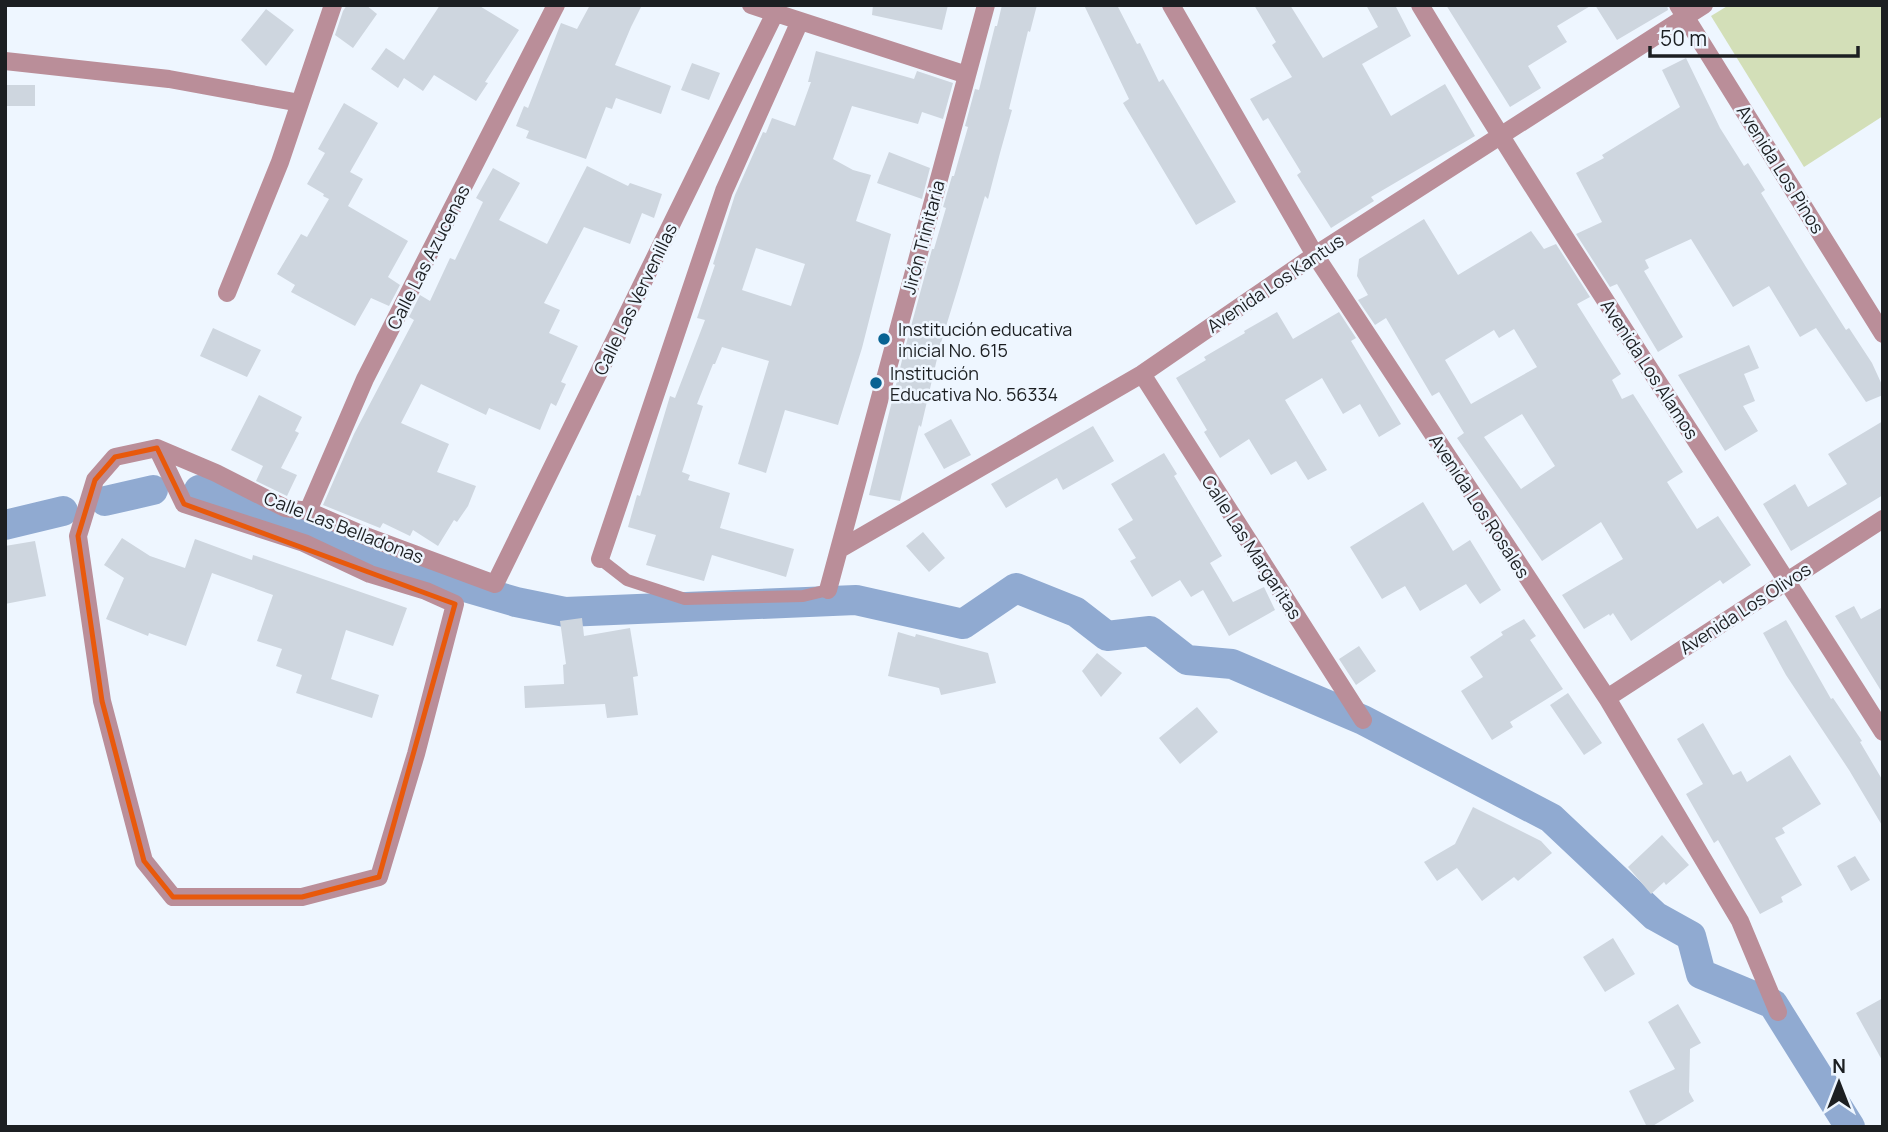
<svg xmlns="http://www.w3.org/2000/svg" width="1888" height="1132" viewBox="0 0 1888 1132" font-family="Manrope,sans-serif">
<style>
.green{fill:#d3dfb8}
.lines{fill:none;stroke-linecap:round;stroke-linejoin:round}
.canal{stroke:#90aad1;stroke-width:30}
.building{fill:#ced6df;fill-rule:evenodd}
.lane{stroke:#ba8e99;stroke-width:12}
.street{stroke:#ba8e99;stroke-width:18}
.marked{fill:none;stroke:#e8590c;stroke-width:5;stroke-linejoin:round}
.poi-dot{fill:#086393;stroke:#eef6ff;stroke-width:2.5}
.labels{text-anchor:middle;dominant-baseline:central;stroke-width:5;stroke-linejoin:round;paint-order:stroke}
.street-label{font-size:18px;fill:#1c1f22;stroke:#eef6ff}
.poi-label{font-size:18px;fill:#1c1f22;stroke:#eef6ff;text-anchor:start}
</style>
<rect width="100%" height="100%" fill="#eef6ff"/>
<path class="green" d="M1729,5H1883V116L1804,167L1711,16Z"/>
<g class="lines">
<path class="canal" d="M199,490L298,526L393,566L516,602L565,612L856,600L963,624L1016,588L1076,612L1107,636L1150,631L1187,660L1232,664L1363,720L1551,818L1655,916L1691,936L1701,974L1773,1004L1850,1127
M105,501L153,490
M5,525L63,511"/>
</g>
<path class="building" d="M347,5H366L377,14L353,48L335,35L343,11Z
M440,5H478L519,30L485,82L488,83L476,101L434,75L423,91L404,78L398,88L371,69L386,48L404,60Z
M590,5H642L631,27L615,65L671,86L661,114L616,98L612,109L606,107L586,159L526,138L529,131L516,126L524,106L528,108L561,23L577,29Z
M873,5H948L942,30L872,15Z
M1002,5H1037L1030,32L1028,31L1009,109L1012,110L1000,153L988,199L985,196L959,284L940,346L921,427L919,425L900,501L869,495L904,352L932,249H934L946,208L943,207L952,176H954L968,127L965,126L975,89L979,90L995,26H997Z
M1084,5H1117L1137,44L1140,43L1159,82L1163,79L1236,202L1196,225L1123,103L1129,99Z
M1254,5H1290L1323,58L1378,27L1366,5H1395L1411,36L1362,64L1391,116L1445,84L1475,136L1371,197L1374,201L1331,228L1297,175L1301,172L1268,118L1263,121L1250,99L1292,77L1272,45L1276,42Z
M1446,5H1592L1557,26L1567,42L1528,66L1541,88L1510,107Z
M1595,5H1667L1668,10L1617,40Z
M266,9L294,30L266,66L241,40Z
M816,51L914,79L917,71L953,83L943,119L922,112L918,124L852,106L833,159L853,170L871,175L856,221L891,234L862,348L838,425L785,410L766,473L738,464L769,361L722,347L715,364H713L697,404L703,406L682,472L690,475L688,480L730,493L720,528L794,549L786,577L712,555L704,581L646,565L656,535L628,527L637,495L640,496L670,396L675,398L705,320L697,318L715,265L713,264L735,195L763,132L766,133L772,118L795,126L811,82H808ZM756,248L805,264L791,306L742,290Z
M1686,58L1720,128L1744,166L1748,163L1765,190L1761,193L1806,267L1846,330L1849,328L1872,363L1883,387V395L1866,402L1816,328L1800,337L1769,286L1733,307L1691,239L1645,260L1649,268L1644,271L1683,337L1658,352L1617,284L1610,287L1576,234L1602,222L1576,173L1604,158L1602,155L1680,107L1662,70Z
M692,63L720,73L709,100L681,90Z
M5,85H35V106H5Z
M344,103L378,123L350,172L363,179L348,206L408,241L388,277L400,285L389,306L371,298L355,326L291,292L295,285L277,274L301,234L307,237L329,199L323,196L324,194L307,184L325,153L318,149Z
M889,152L930,168L922,199L877,183Z
M587,166L628,186L630,183L662,194L654,218L642,213L630,244L584,227L544,303L560,310L549,333L578,346L561,382L566,384L556,406L551,403L540,430L489,408L486,415L421,384L401,423L449,444L437,472L476,486L468,506L457,522L454,520L438,546L413,530L410,536L383,523L380,528L323,505L354,434L414,320L409,317L420,295L430,301L450,258L455,260L483,202L476,198L493,168L520,183L499,220L547,244Z
M1424,219L1458,275L1531,231L1544,249L1556,244L1590,297L1577,304L1621,374L1612,380L1622,399L1633,394L1683,472L1667,482L1697,529L1718,516L1751,565L1723,584L1720,580L1631,641L1613,613L1610,616L1609,614L1584,629L1562,595L1623,559L1601,522L1542,561L1457,438L1464,433L1439,392L1432,396L1386,318L1375,325L1358,300L1368,295L1357,276L1359,259ZM1514,329L1537,367L1471,404L1445,360L1494,330L1499,338ZM1522,414L1555,466L1521,489L1484,437Z
M1277,312L1293,339L1339,312L1356,338L1351,341L1401,424L1379,437L1360,404L1343,414L1322,378L1285,400L1327,470L1308,480L1296,461L1271,475L1249,439L1220,458L1204,432L1207,430L1176,378L1206,360L1204,357L1245,333L1244,331Z
M213,328L261,350L247,377L200,356Z
M1749,345L1759,368L1744,374L1755,401L1743,406L1758,431L1725,451L1678,375Z
M259,395L302,417L295,431L299,433L281,468L297,475L287,496L256,481L263,466L231,450Z
M951,419L971,455L944,469L924,434Z
M1883,421V495L1791,551L1763,504L1795,484L1808,507L1847,484L1828,454Z
M1093,426L1114,461L1063,490L1057,478L1006,508L991,484Z
M1164,453L1177,474L1174,476L1222,556L1210,563L1233,602L1264,587L1275,610L1229,636L1203,590L1191,597L1180,580L1152,597L1130,561L1136,558L1118,529L1133,520L1111,484Z
M1423,502L1453,551L1470,540L1501,590L1480,604L1466,584L1420,611L1405,586L1382,599L1350,547Z
M923,532L945,558L929,572L906,546Z
M122,538L150,556L185,568L195,539L252,560L253,555L407,608L393,646L346,630L331,679L379,695L372,718L296,693L302,675L276,666L282,649L257,641L273,595L212,573L186,646L149,633L148,636L106,619L124,578L104,565Z
M35,541L46,596L5,604V546Z
M1854,606L1861,619L1883,607V694L1835,616Z
M582,618L584,636L630,628L638,676L633,677L638,715L607,718L605,704L525,708L524,686L564,684L563,665L566,664L560,621Z
M1524,619L1536,636L1530,640L1563,689L1510,722L1513,727L1492,740L1461,691L1483,677L1470,657L1503,635L1501,632Z
M1786,620L1831,699L1833,698L1862,741L1860,742L1883,781V827L1849,770L1786,675L1763,633Z
M898,632L915,637L916,634L988,653L996,683L941,695L939,688L888,676Z
M1359,646L1376,671L1356,685L1339,659Z
M1097,653L1122,673L1101,697L1082,671Z
M1568,693L1602,743L1584,755L1550,705Z
M1197,707L1218,732L1180,764L1159,738Z
M1703,723L1733,775L1741,771L1747,782L1790,755L1821,804L1782,828L1785,833L1775,838L1802,885L1781,897L1783,902L1760,914L1718,840L1714,843L1686,794L1703,784L1677,739Z
M1473,807L1541,841L1552,853L1518,881L1514,877L1482,901L1457,868L1437,881L1424,862L1455,844Z
M1662,835L1689,865L1666,885L1664,882L1651,894L1628,867Z
M1855,856L1870,880L1851,891L1837,866Z
M1613,938L1635,974L1605,992L1583,957Z
M1883,998V1062L1856,1013Z
M1678,1004L1701,1043L1690,1049L1689,1092L1694,1101L1651,1127H1647L1629,1091L1675,1069L1648,1022Z"/>
<g class="lines">
<path class="lane" d="M600,559L627,580L685,599L803,596L828,590"/>
<path class="street" d="M751,5L967,75
M1171,5L1315,255L1607,698L1740,921L1778,1012
M1420,5C1569,251 1730,489 1883,732
M1678,5L1883,334
M5,61L169,79L300,103
M227,293L280,162L333,5
M1142,374L1363,720
M157,448L184,504L304,543L370,574L426,591L455,604L416,754L379,877L302,897H173L144,861L102,701L78,536L95,480L115,457L157,448L216,473L285,508L308,511L368,537L495,584L775,13
M308,511L365,379L556,5
M840,549L1142,374L1315,255L1704,5
M600,559L724,191L800,21
M828,590L986,5
M1607,698L1883,519"/>
</g>
<path class="marked" d="M157,448L184,504L455,604L379,877L302,897H173L144,861L102,701L78,536L95,480L115,457Z"/>
<g class="poi-dot">
<circle cx="884" cy="339" r="7"/>
<circle cx="876" cy="383" r="7"/>
</g>
<g class="labels">
<g class="street-label">
<text transform="translate(1781 169) rotate(58)">Avenida Los Pinos</text>
<text transform="translate(923 237) rotate(-75)">Jirón Trinitaria</text>
<text transform="translate(428 257) rotate(-63)">Calle Las Azucenas</text>
<text transform="translate(1275 283) rotate(-34)">Avenida Los Kantus</text>
<text transform="translate(635 299) rotate(-64)">Calle Las Vervenillas</text>
<text transform="translate(1650 369) rotate(57)">Avenida Los Alamos</text>
<text transform="translate(1480 506) rotate(57)">Avenida Los Rosales</text>
<text transform="translate(344 527) rotate(21)">Calle Las Belladonas</text>
<text transform="translate(1252 547) rotate(57)">Calle Las Margaritas</text>
<text transform="translate(1745 608) rotate(-33)">Avenida Los Olivos</text>
</g>
<g class="poi-label">
<text x="898" y="329">Institución educativa<tspan x="898" dy="21">inicial No. 615</tspan></text>
<text x="890" y="373">Institución<tspan x="890" dy="21">Educativa No. 56334</tspan></text>
</g>
</g>
<rect width="1888" height="1132" fill="none" stroke="#1c1f22" stroke-width="14"/>
<g transform="translate(1839 1083)" stroke="#eef6ff" stroke-width="5" paint-order="stroke">
<path d="M0-5L12 26L0 18L-12 26Z" fill="#1c1f22"/>
<text y="-10" font-size="19" font-weight="bold" text-anchor="middle" fill="#1c1f22">N</text>
</g>
<path d="M1650 46v10h208v-10" fill="none" stroke="#1c1f22" stroke-width="3.5"/>
<text x="1660" y="46" font-size="21" fill="#1c1f22" stroke="#eef6ff" stroke-width="5" paint-order="stroke">50 m</text>
</svg>
